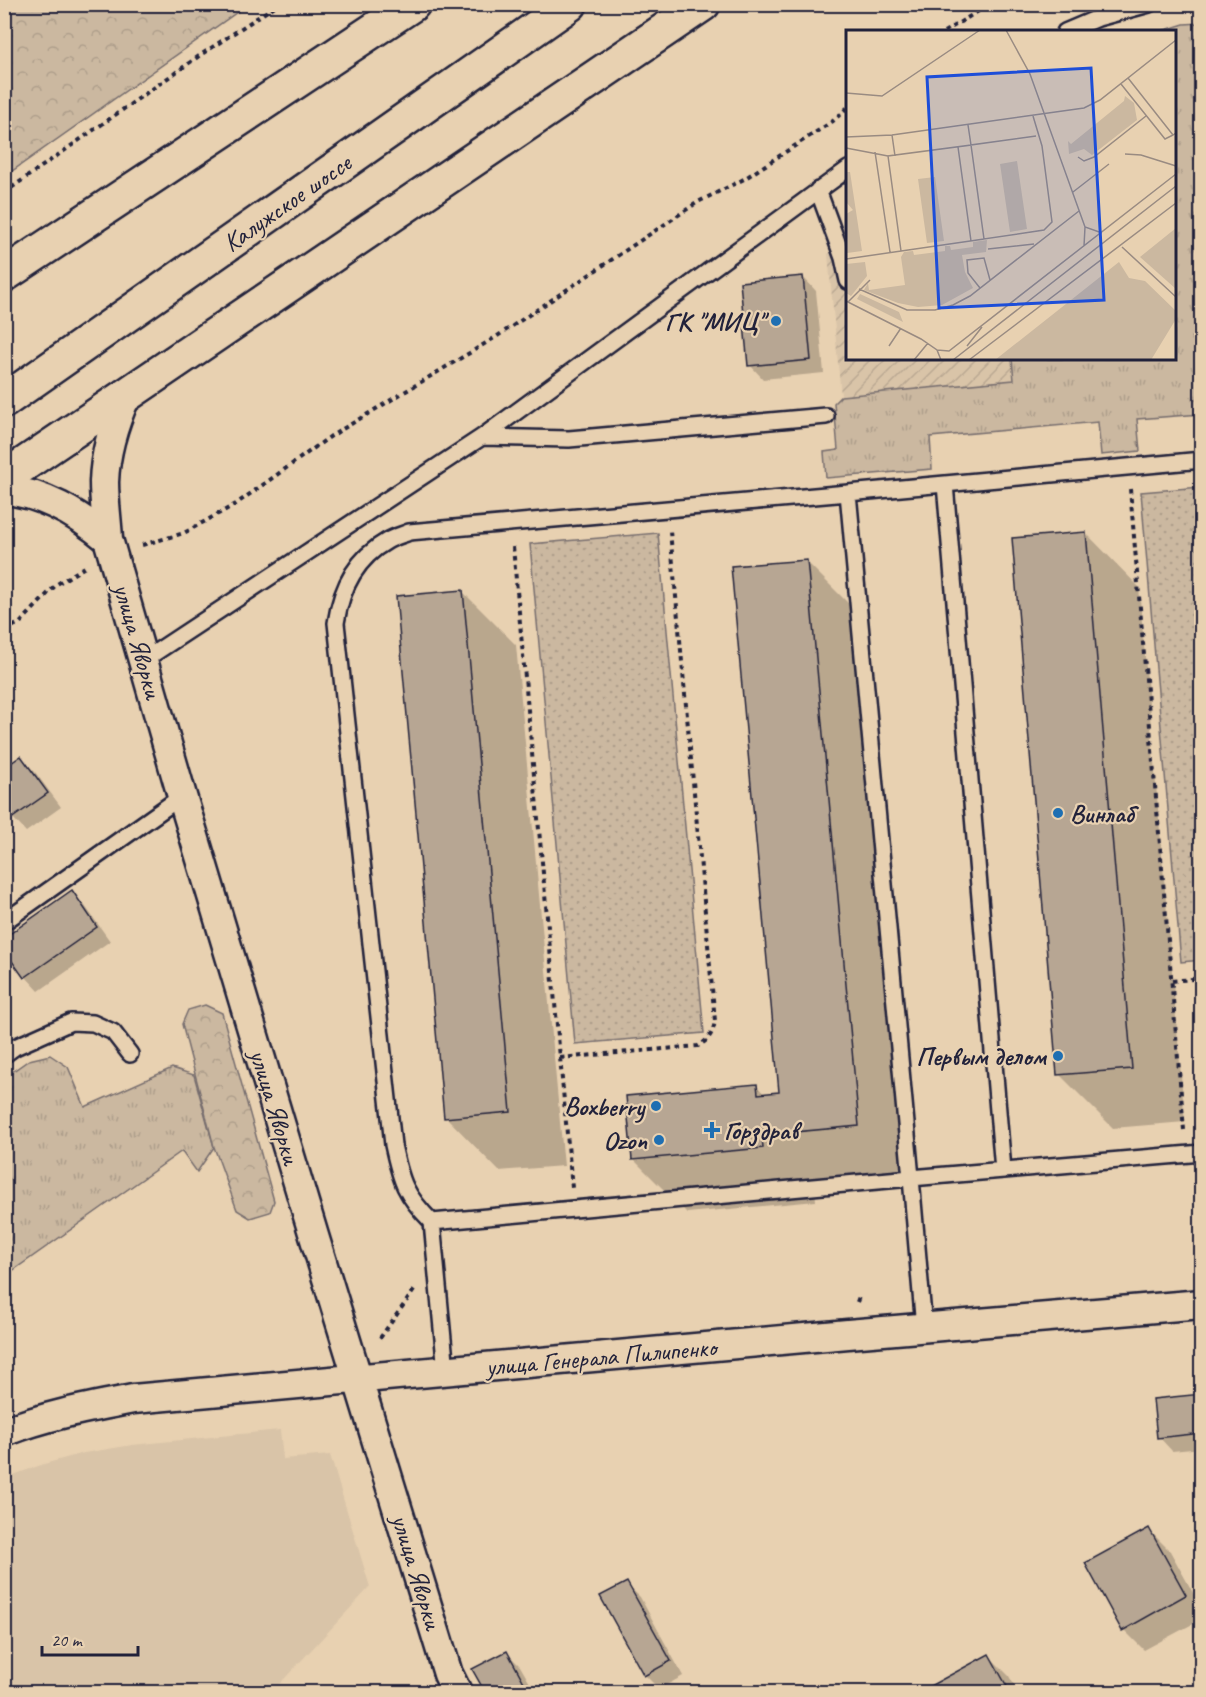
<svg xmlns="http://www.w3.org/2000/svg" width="1206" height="1697" viewBox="0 0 1206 1697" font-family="Caveat,sans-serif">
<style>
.built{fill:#d9c4a8}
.industrial{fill:url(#industrial-furrows)}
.grass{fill:url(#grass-tufts);stroke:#766d6e;stroke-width:1.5}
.forest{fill:url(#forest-crowns);stroke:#766d6e;stroke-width:1.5}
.park{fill:url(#park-dots);stroke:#766d6e;stroke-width:1.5}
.shadow{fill:#0003}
.building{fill:#b7a693;stroke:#22223b;stroke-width:1.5}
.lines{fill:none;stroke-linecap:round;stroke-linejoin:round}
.lane-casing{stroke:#22223b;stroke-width:20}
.street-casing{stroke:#22223b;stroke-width:33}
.secondary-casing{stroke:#22223b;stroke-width:38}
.highway-casing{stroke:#22223b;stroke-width:38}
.path{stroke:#22223b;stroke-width:4;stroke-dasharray:4.5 4.5;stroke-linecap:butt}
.lane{stroke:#e8d1b1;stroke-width:15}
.street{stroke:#e8d1b1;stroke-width:28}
.secondary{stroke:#e8d1b1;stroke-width:33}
.highway{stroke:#e8d1b1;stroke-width:33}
.poi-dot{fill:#1f6fb2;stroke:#e8d1b1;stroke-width:2}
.labels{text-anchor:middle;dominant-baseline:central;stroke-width:4.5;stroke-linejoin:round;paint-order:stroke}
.street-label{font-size:26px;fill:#22223b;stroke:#e8d1b1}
.poi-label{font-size:26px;font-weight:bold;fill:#22223b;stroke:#e8d1b1;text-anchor:end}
.inset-road{fill:none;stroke:#998b82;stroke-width:1.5}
.view{fill:#1d4ed8;fill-opacity:0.15;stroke:#1d4ed8;stroke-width:3}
.inset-edge{fill:none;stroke:#22223b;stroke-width:3}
</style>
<defs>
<pattern id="industrial-furrows" width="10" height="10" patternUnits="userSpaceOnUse" patternTransform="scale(1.5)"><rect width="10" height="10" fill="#d9c4a8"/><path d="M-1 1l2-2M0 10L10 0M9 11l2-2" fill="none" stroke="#baa892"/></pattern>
<pattern id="grass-tufts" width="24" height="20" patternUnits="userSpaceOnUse" patternTransform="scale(1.5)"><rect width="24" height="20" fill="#cbb8a0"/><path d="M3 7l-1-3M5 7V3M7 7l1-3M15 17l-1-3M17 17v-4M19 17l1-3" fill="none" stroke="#ae9e8b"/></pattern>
<pattern id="forest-crowns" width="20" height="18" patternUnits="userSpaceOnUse" patternTransform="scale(1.5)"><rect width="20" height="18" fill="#cbb8a0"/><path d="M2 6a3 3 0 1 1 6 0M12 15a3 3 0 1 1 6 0" fill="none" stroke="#ae9e8b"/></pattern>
<pattern id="park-dots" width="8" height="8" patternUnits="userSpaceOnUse" patternTransform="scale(1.5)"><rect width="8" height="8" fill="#cbb8a0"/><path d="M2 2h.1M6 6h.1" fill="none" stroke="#ae9e8b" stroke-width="1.8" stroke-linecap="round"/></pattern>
</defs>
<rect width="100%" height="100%" fill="#e8d1b1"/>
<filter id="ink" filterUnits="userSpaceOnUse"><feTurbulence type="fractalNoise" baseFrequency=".0167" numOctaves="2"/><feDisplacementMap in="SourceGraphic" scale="12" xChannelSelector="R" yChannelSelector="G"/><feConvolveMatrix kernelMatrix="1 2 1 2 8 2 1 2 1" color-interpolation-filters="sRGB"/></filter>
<g filter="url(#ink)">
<path class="built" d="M280,1430L283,1459L330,1455L370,1587L272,1692H5V1478L44,1464L84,1453L132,1445Z"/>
<path class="industrial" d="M847,240L848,358L1012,359L1014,380L841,396L828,254Z"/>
<path class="grass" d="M1201,23V414L1137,419L1140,451L1101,455L1098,422L930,437L932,469L826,478L824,452L838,450L834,403L841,396L1014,380L1012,359L1174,358V32L1162,31L1184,24Z
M50,1055L68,1067L85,1107L172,1068L194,1075L214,1147L197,1172L182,1151L5,1276V1077L29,1060Z"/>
<path class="forest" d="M5,4H247V5L5,176Z
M205,1005L222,1013L274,1201L270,1212L250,1218L237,1210L214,1147L182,1024L188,1010Z"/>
<path class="park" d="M1201,487L1202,960L1181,962L1141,492Z
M658,533L704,1033L575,1044L530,544Z"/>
<path class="shadow" d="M803,277L816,291L824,373L763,379L750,365Z
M1086,533L1139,587L1185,1122L1113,1128L1059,1074Z
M806,561L860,615L912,1179L815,1188L816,1201L687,1213L633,1159L757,1086L765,1095L781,1093Z
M462,591L516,645L564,1166L499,1171L446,1117Z
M21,758L35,772L61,807L26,832L13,818L4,807Z
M71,892L85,906L110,941L39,991L26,977L4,948Z
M1202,1395V1448L1172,1451L1159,1437Z
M1149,1530L1170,1551L1202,1609V1619L1144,1650L1124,1630Z
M626,1584L640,1597L683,1676L659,1689L645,1675Z
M507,1653L520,1666L535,1692H487L474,1670Z
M989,1656L1009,1676L1018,1692H922Z"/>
<path class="building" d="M803,276L811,360L748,366L740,282Z
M1086,532L1132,1069L1057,1075L1012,538Z
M807,560L859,1126L762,1135L763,1148L632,1160L626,1096L757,1084L758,1094L779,1092L731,566Z
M463,590L511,1112L444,1118L396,596Z
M21,756L48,793L11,819L4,809V768Z
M72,890L97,927L24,978L4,950V938Z
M1202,1394V1433L1157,1438L1153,1399Z
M1149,1528L1186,1595L1122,1631L1085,1563Z
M627,1582L671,1661L644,1676L600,1596Z
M507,1651L527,1688L518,1692H485L472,1669Z
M989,1654L1010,1692H919Z"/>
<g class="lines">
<g class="lane-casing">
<path id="lane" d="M1065,32L1098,18L1149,4
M818,190L843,258L848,281
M482,437L569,439L826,416
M945,484L1003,1170
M848,493L1202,460
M144,660L482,437L848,169
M4,922L182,796
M4,1055L15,1047L71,1022L93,1023L113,1032L130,1054
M432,1222L911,1178L848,493L409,532C402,535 394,537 387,541C355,559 341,589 336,623L393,1145C401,1182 405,1195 432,1222L446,1371
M924,1328L911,1178L1202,1153"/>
</g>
<g class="street-casing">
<path id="street" d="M4,490C44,493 78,514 108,539L182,796L314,1236L448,1674L457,1692
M108,539C107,521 104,501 104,482C105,452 114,423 126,396
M4,1432C48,1415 87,1408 133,1399L848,1334L1202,1304"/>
</g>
<g class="secondary-casing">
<path id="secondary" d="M4,478L703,4"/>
</g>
<g class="highway-casing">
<path id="highway" d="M4,275L413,4
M4,401L570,4"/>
</g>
<path class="path" d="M944,32L990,4
M4,193L202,54L278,4
M1130,489L1184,1130
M142,545L184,533L236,504L331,436L496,337L698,202L744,179L833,121L848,107
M513,547L572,1188
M4,630L20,623L57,584L85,567
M1172,981L1202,978
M560,1058L698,1046C709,1040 713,1033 715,1021L670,531
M857,1302L860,1294
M380,1338L415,1289"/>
<use href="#lane" class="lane"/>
<use href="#street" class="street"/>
<use href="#secondary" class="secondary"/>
<use href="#highway" class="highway"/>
</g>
</g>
<g class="poi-dot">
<circle cx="776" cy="321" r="6"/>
<circle cx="1058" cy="813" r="6"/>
<circle cx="1058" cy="1056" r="6"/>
<circle cx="656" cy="1106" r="6"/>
<path d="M709 1121h6v6h6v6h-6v6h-6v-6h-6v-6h6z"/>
<circle cx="659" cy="1140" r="6"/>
</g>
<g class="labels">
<g class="street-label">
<text transform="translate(287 203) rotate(-35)">Калужское шоссе</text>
<text transform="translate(138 641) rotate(74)">улица Яворки</text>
<text transform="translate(275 1107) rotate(73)">улица Яворки</text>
<text transform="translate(601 1357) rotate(-5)">улица Генерала Пилипенко</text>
<text transform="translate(417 1572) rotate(73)">улица Яворки</text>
</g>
<g class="poi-label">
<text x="764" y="321">ГК "МИЦ"</text>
<text x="1070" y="813" text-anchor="start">Винлаб</text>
<text x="1046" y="1056">Первым делом</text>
<text x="644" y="1106">Boxberry</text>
<text x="724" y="1130" text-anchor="start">Горздрав</text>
<text x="647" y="1140">Ozon</text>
</g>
</g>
<g transform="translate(846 30)">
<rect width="330" height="330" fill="#e8d1b1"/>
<path d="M279,66L288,73L291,90L246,125L238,119L223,124L222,111L225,114L278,71ZM0,142H4L16,221L1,223L0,184L7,180L0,172ZM141,210L140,222L116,225L119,242L127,258L96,275L72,277L52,273L18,260L22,253L23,260L59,255L55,227L58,222L67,221L68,225L99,221V216H104L105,220L127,217V212ZM19,232L21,246L5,266L0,263V234ZM14,264L53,282L57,292L11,269Z" fill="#cbb8a0"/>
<path d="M330,198V259L294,227ZM273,232L283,248L299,251L330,281V289L305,330H149Z" fill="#cbb8a0"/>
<path d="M171,131L181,199L164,202L154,134ZM89,147L98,211L81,213L72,149Z" fill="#cbb8a0"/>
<path class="inset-road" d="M160,0L184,44L239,197L256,203M282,48L327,105L330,103M275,54L319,109L327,105M0,63L36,66L134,0M187,86L196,116L206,192L198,200L138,209L125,115L190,106M46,105L49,126M0,107L46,105L238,78L254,70L330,10M112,117L125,211M0,118L42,126M29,122L44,222M279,124L295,125L330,136M232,127L238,131L248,127L300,86M227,162L263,134M238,216L239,197M276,217L330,267M142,219L188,214M55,221L42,126L125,115L122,95M0,229L138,209M134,258L122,243L121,230L138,228L144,250M13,259L61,280H89L107,275L124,266L233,181M0,271L75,309L91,320L95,330M2,272L24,250M43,316L55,298M121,316L136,297M91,320L103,321L330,144M68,330L82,313M107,330L330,156M123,330L330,173"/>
<path class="view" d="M245,38L258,270L93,278L81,47Z"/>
<rect width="330" height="330" class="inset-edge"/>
</g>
<rect width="1206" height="1697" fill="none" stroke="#e8d1b1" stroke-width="24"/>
<rect x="12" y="12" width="1182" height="1673" fill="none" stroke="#22223b" stroke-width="2" filter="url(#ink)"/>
<path d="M42 1646v9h96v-9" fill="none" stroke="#22223b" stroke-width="3"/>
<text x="51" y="1646" font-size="18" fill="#22223b" stroke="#e8d1b1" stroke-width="4.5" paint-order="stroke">20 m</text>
</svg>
